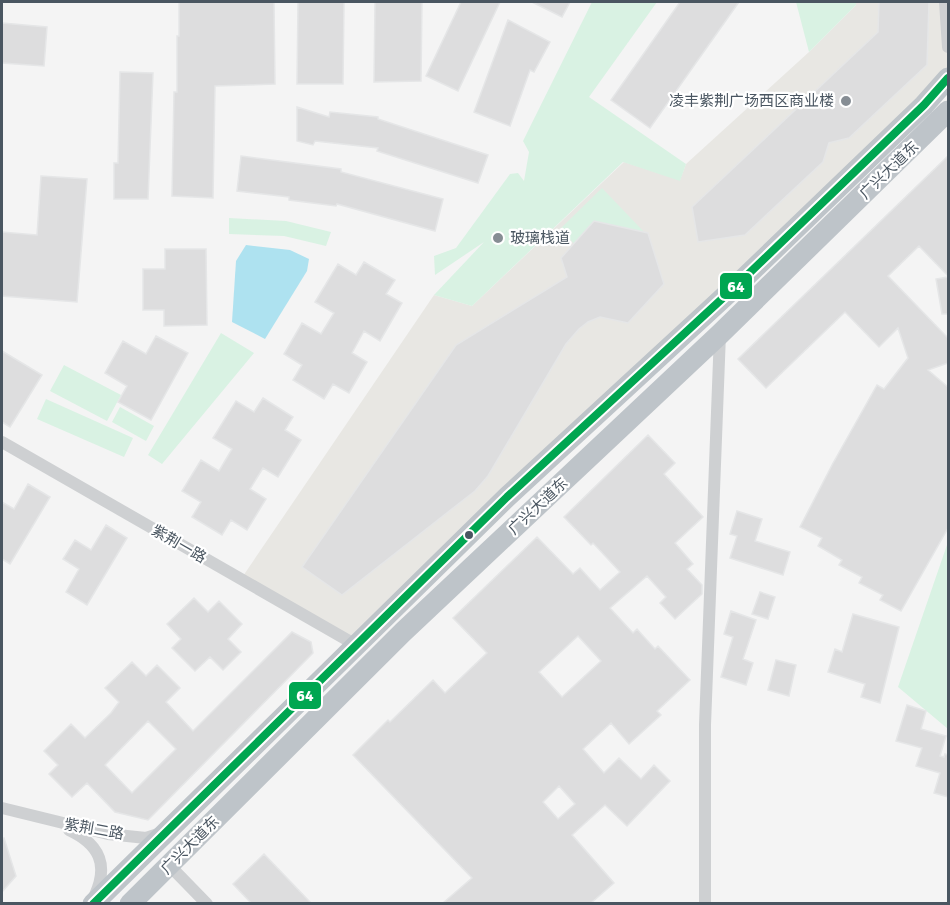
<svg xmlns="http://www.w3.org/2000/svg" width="950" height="905" viewBox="0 0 950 905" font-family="Signika,'Noto Sans SC',sans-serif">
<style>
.commercial{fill:#e8e7e3}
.green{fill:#d9f2e3}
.water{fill:#aee2f0}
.building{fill:#ddddde;stroke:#e5e6e7;stroke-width:1.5;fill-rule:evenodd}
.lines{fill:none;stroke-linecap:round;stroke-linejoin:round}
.street{stroke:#ced0d2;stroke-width:12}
.highway{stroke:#bec4c9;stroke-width:21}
.bus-1-casing{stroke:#fff;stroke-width:12}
.bus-1{stroke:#00a651;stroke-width:8}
.poi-dot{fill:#868d94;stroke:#fff;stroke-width:2}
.bus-dot{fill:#4a5661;stroke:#fff;stroke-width:2}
.labels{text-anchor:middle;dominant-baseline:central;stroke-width:4.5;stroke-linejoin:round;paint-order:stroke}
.poi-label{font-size:15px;fill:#4a5661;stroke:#fff;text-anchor:end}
.street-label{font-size:15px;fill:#4a5661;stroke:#fff}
.line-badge{stroke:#fff;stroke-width:2}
.badge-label{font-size:16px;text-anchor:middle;font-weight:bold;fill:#fff}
</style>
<rect width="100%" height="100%" fill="#f4f4f4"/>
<path class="commercial" d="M856,2H945L948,78L356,645L241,579L434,295L472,306L624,162L680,180L686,164L809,52L856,5Z"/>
<path class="green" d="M592,2H657L589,97L686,164L680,181L623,162L472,306L434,295L484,242L435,275L434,256L456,248L510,174L518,173L524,181L529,152L523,141Z
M796,2H856V5L809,52Z
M602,188L646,234L604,275L560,229Z
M229,218L286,221L331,232L326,246L284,236L229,234Z
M221,333L254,353L162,464L148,455Z
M64,365L121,395L107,421L50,391Z
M46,399L133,438L124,457L37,419Z
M120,407L154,426L146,441L112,422Z
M948,542V729L898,687Z"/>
<path class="water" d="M246,245L290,250L309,259L307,271L265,339L232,322L236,261Z"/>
<path class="building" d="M179,2H274L275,84L215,86L213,198L172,196L174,92H177V36H179Z
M298,2H344L343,84H297Z
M375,2H422L421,81L374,82Z
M461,2H500L458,91L426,76Z
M532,2H570L562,17Z
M680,2H739L650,128L611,100Z
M879,2H929L927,65L849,138L829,143L823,162L745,235L698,242L692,207L878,32Z
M508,20L550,42L534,72L530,70L510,126L474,112Z
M2,23L47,27L44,66L2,63Z
M120,72L153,73L148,199H114V163H118Z
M297,107L329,117L330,112L378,117V119L488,155L478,183L377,151L378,148L315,141L313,145L297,141Z
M241,156L341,169V172L443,199L435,231L337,204L336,206L289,200V197L237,191Z
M948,156V276L919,246L888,276L948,338V363L928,370L948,387V528L901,611L880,600L883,595L859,583L862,577L839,565L842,560L818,546L822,538L800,527L832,465L877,385L884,389L908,358L898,328L879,347L845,312L766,388L738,359Z
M41,176L87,179L77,302L2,296V232L37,235Z
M594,221L648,233L664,284L628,323L600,317L588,322L579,329L566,344L488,476L475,491L342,595L302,567L456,345L567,277L561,258Z
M165,249H206L207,325L164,326V310H143V269H165Z
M364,262L395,280L386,294L402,303L380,341L364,331L352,353L367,362L349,393L333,384L324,399L293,380L302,365L284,354L302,323L321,334L334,313L315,302L338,264L356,275Z
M948,277V314H942L936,279Z
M156,336L188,353L151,420L118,402L127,386L105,373L123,341L146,354Z
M2,351L42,375L10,427L2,422Z
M263,398L293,417L285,430L301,440L278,477L263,468L250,489L266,499L247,530L231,520L222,535L192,517L201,502L182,491L201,460L219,471L232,449L213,438L236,401L254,412Z
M648,435L675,463L664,474L703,517L675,543L693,564L687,569L702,585V594L675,619L660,603L666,597L647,576L610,608L633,633L637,629L655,649L658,646L690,680L657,711L661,715L629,744L611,723L583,749L604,773L619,758L641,779L654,765L670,781L627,826L605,805L572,835L614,883L591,903H443L472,878L353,755L388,720L390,722L433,680L445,693L487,653L453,618L537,537L573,574L580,568L600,590L620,572L593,543L591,545L564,517ZM578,636L601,661L562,697L539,672ZM559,786L575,804L558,819L543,802Z
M28,484L50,497L10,564L2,559V502L14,509Z
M737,511L762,519L755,541L790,552L783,575L730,558L737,536L730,534Z
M106,525L127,538L87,605L66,592L79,569L63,559L75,540L91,550Z
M760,592L775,597L768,619L752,614Z
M194,598L208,612L219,601L242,624L228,639L241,652L223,670L210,657L195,671L172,648L181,639L167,624Z
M731,611L756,620L743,659L753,663L746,685L721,677L733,637L724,634Z
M853,614L899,627L880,703L861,697L865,684L828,672L835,649L842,652Z
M292,632L311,642L313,653L148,820L115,812L87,783L72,797L49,774L58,765L44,751L71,724L85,738L111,713L119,702L105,688L132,662L146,676L157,665L180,688L166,702L193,731ZM148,721L176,749L132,793L105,765Z
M776,660L796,665L789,696L768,690Z
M907,705L926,711L921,729L946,736L940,756L944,757L945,754L948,755V797L934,793L940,773L916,766L922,748L896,741Z
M4,838L16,876L2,892V839Z
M264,854L311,903H251L233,884Z"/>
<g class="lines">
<path class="street" d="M945,2L948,47
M2,442L356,645
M2,808L108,834L146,838L161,833
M69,830C99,844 109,864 95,895
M170,866L207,904
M705,904V725L720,334"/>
<path class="highway" d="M93,904L507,497L737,285L924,105L948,78
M130,904L403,632L720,334L948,111"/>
<g class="bus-1-casing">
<path id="bus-1" d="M93,904L507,497L737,285L924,105L948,78"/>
</g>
<use href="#bus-1" class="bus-1"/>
</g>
<g class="poi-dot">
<circle cx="846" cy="101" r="6"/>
<circle cx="498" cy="238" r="6"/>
</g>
<circle class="bus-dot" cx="469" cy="535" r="5"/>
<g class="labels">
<g class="poi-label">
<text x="834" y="101">凌丰紫荆广场西区商业楼</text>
<text x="510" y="238" text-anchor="start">玻璃栈道</text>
</g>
<g class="street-label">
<text transform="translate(889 170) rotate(-44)">广兴大道东</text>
<text transform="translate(538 506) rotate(-43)">广兴大道东</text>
<text transform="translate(179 544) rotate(30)">紫荆一路</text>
<text transform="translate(94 829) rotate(10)">紫荆二路</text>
<text transform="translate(190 845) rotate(-45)">广兴大道东</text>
</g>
</g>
<g class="line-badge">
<rect x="719" y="272" width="34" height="28" rx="6" fill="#00a651"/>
<rect x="288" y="681" width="34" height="29" rx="6" fill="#00a651"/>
</g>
<g class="badge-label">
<text x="736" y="292">64</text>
<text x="305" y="701">64</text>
</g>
<rect width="950" height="905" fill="none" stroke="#4a5661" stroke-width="6"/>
</svg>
